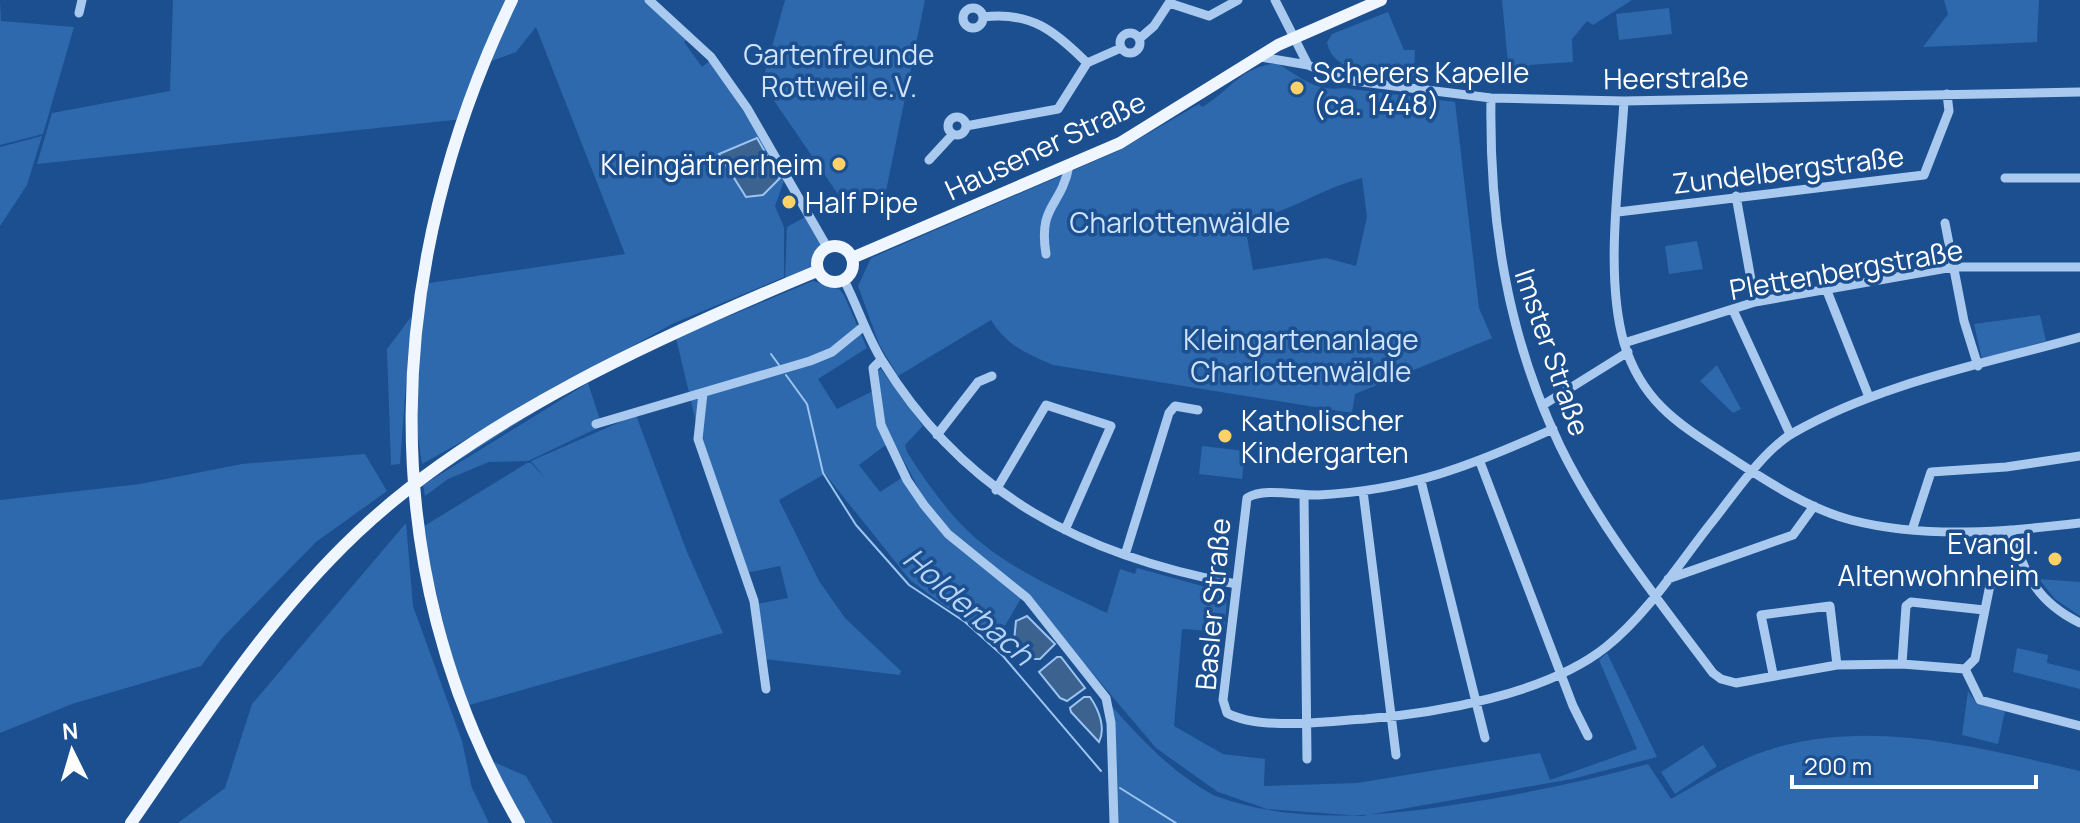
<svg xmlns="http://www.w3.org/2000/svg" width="2080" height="823" viewBox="0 0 2080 823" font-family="Manrope,sans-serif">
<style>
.green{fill:#2e69ad;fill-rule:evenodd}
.water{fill:#3c6290;stroke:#9cc4f0;stroke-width:2}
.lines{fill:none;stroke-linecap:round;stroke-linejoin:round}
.stream{stroke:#9cc4f0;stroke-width:2}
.minor{stroke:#a9c9ee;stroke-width:9}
.major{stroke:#f0f6ff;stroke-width:12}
.poi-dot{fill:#ffd166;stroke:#1b4f8f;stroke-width:3}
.labels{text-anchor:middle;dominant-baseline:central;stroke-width:7;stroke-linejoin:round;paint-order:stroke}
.park-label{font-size:28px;fill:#cfe3fa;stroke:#1b4f8f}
.poi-label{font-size:28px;fill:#fff;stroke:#1b4f8f;text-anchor:start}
.street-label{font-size:28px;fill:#fff;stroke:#1b4f8f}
.water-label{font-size:30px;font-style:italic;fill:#b5d3f5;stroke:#1b4f8f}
</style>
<rect width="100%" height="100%" fill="#1b4f8f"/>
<path class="green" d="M0,0L1,21L74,27L43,134L0,145Z
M173,0H514L463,119L37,164L52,113L170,91Z
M517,0H647L689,38L684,42L702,67L711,60L785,178L775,206L784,227V277L672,324L422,464L415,417L423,284L625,254L536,27L516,52L486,63Z
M785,0H925L885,196L842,200L762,83Z
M1502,0H1632L1593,25L1587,21L1572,39L1573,62L1529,65V84H1510Z
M1944,0H2039L2037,42L1923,47L1948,14Z
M1669,8L1672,34L1619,40L1616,14Z
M1388,12L1404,50H1415L1414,79C1387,76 1333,76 1327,42L1332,34Z
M1277,63C1299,76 1314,92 1344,88L1455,102L1479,308L1492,338L1355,394L1352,413L1053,365C1026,353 1007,346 991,320L898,376L879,344L858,286L871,258L1118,151L1199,104L1202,107C1228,93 1239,67 1277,63ZM1362,178L1367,217L1356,266L1326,258L1253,270L1244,220C1285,216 1321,188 1362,178Z
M42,136L27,185L0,226V147Z
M807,216L823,249L815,258L813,272L701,321L578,385L423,483L421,471L576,379L672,327L785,280L787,227Z
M1697,241L1703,269L1669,274L1665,246Z
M813,281L839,289L844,295L867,348L818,379L837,409L873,391L887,444L859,465L880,492L903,477L922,507L1021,598L995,643L910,580L825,474L779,500L819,581L845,618L901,671L900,675L764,659L756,604L788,598L780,566L746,573L700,439L676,338Z
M2040,315L2046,341L1982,359L1974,324Z
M411,317L400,464L391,465L387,349Z
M1717,365L1741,409L1733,413L1700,381Z
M881,369L923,426L905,445L907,452C925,480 944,508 968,531C1005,567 1061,591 1107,613L1120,569L1135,574L1137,568L1220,591L1227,599L1224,632L1182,629L1174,726L1223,754L1265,759L1264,786L1357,783L1540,753L1550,780L1637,749L1599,660L1607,653L1657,757L1572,779L1362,816L1267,809L1218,792L1156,748L1056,630L948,529L927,504L884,424L878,370Z
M588,383L602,426L528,461L489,462L448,479L425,496L423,485Z
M636,415L687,552L723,633L466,706L458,687L421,528L527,463H531L546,479L531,461Z
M1202,446L1245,451L1242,479L1199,474Z
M365,454L387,491L316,542L222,638L201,666L72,704L0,733V500L140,484L242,464Z
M406,523L413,606L462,741L472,788L489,823H178L225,788L252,704Z
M2039,579L2080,582V616L2055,599Z
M2017,648L2048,655L2047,663L2080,671V689L2013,672Z
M1968,691L1976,703L2005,711L1998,744L1962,735Z
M1108,702C1140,738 1170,771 1213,795C1287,823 1373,818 1452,805C1519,795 1583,782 1648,764L1671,799C1696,785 1721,769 1747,758C1852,713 1974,746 2080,771V823H1116Z
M1703,745L1717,766L1675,794L1661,772Z
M487,759L526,776L553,823H518Z"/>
<path class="water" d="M757,138L780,178L763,195L746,197L719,154Z
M1027,616L1055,644L1040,659H1031L1014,641L1016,621Z
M1057,657H1061L1085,688L1067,701L1060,698L1039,672Z
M1084,697H1090C1099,710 1106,728 1099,742L1071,712L1070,708Z"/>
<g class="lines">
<path class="stream" d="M771,354L779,365
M786,375L807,404L823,473L856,525L909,585L965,622L1003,656L1101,771
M1120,788L1176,823"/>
<path class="minor" d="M649,0L711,57L747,108L827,247
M1275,0L1308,65L1346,80L1491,98L1624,101L2080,92
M1169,3L1209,16L1238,0
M963 18a10 10 0 1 1 20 0a10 10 0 1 1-20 0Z
M79,13L82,0
M983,17C1031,11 1055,31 1087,63
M1120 43a10 10 0 1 1 20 0a10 10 0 1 1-20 0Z
M1139,39L1154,26L1171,0
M1261,57L1308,65
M1491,98C1489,220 1507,335 1560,446C1600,528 1659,601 1713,673L1721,679L1736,683L1837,665L1902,664L1965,669L1975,659L1990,585L2000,580L2027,576
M1624,101C1620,173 1604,274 1624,343C1641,399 1675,422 1722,452C1761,477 1805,508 1851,520C1925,539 2005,532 2080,523
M948 126a9 9 0 1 1 18 0a9 9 0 1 1-18 0Z
M966,126L1058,109L1087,63L1121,48
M929,160L953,134
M2005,178H2080
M1736,196L1755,302
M1618,212L1924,175L1949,111L1947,94
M1945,223L1964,321L1978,366
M1046,254C1038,204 1061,208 1069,166
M844,280C858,307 867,337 883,362C966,496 1084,556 1236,584
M1827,291L1869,397
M1733,310L1790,434
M1624,343L1755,302L1953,267H2080
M881,360L873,368L881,425L907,480L924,505L948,534L1027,598L1106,698L1111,723L1114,823
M703,393L698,439L754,601L766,689
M1543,405L1628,352
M596,424L810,361L832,352L864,326
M1553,429C1471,466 1410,490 1319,495C1298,496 1264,487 1247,498L1223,700L1227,713C1260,731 1327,721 1365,719C1438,713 1547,694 1606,647C1646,615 1677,567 1708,527C1731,499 1762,451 1793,433C1880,383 1984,364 2080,337
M937,435L978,382L992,376
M1480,462L1573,706L1588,736
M1421,481L1485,738
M996,490L1046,405L1111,426L1065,530
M1363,491L1396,755
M1304,496L1307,759
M1912,530L1931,472L2006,467L2080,456
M2010,530C2027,575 2034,600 2080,623
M1125,555L1169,413L1175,406L1198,410
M1668,579L1793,535L1814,506
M1902,664L1906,606L1911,602L1984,610
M1965,669L1980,700L2080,726
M1773,674L1761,615L1830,606L1837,665"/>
<path class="major" d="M512,0C385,263 369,565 519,823
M817 264a18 18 0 1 1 36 0a18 18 0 1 1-36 0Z
M852,258L1120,143L1278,45L1381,0
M131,823C201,722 267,618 357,533C479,417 663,335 817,271"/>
</g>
<g class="poi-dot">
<circle cx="1297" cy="88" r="8"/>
<circle cx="839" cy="164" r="8"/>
<circle cx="789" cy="202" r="8"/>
<circle cx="1225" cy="436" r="8"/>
<circle cx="2055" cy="559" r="8"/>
</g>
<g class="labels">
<g class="park-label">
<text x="839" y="54">Gartenfreunde<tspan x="839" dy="32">Rottweil e.V.</tspan></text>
<text x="1180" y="222">Charlottenwäldle</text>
<text x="1301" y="339">Kleingartenanlage<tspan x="1301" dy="32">Charlottenwäldle</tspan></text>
</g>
<g class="poi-label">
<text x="1313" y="72">Scherers Kapelle<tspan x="1313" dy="32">(ca. 1448)</tspan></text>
<text x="823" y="164" text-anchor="end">Kleingärtnerheim</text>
<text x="805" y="202">Half Pipe</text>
<text x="1241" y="420">Katholischer<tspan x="1241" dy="32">Kindergarten</tspan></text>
<text x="2039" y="543" text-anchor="end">Evangl.<tspan x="2039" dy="32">Altenwohnheim</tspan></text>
</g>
<g class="street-label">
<text transform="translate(1676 77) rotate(-1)">Heerstraße</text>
<text transform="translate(1045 145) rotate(-25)">Hausener Straße</text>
<text transform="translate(1788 169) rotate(-7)">Zundelbergstraße</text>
<text transform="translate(1846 269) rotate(-10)">Plettenbergstraße</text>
<text transform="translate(1553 352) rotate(71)">Imster Straße</text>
<text transform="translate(1212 604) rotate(-85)">Basler Straße</text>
</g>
<g class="water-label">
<text transform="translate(969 606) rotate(41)">Holderbach</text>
</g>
</g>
<g transform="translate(72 751) rotate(355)" stroke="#1b4f8f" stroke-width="6" paint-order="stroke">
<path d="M0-6L14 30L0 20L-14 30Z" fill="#ffffff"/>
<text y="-12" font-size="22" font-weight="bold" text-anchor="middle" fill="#ffffff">N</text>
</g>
<path d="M1792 775v12h244v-12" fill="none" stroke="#ffffff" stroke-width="4"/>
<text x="1804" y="775" font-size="24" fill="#ffffff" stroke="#1b4f8f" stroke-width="6" paint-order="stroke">200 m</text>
</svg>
